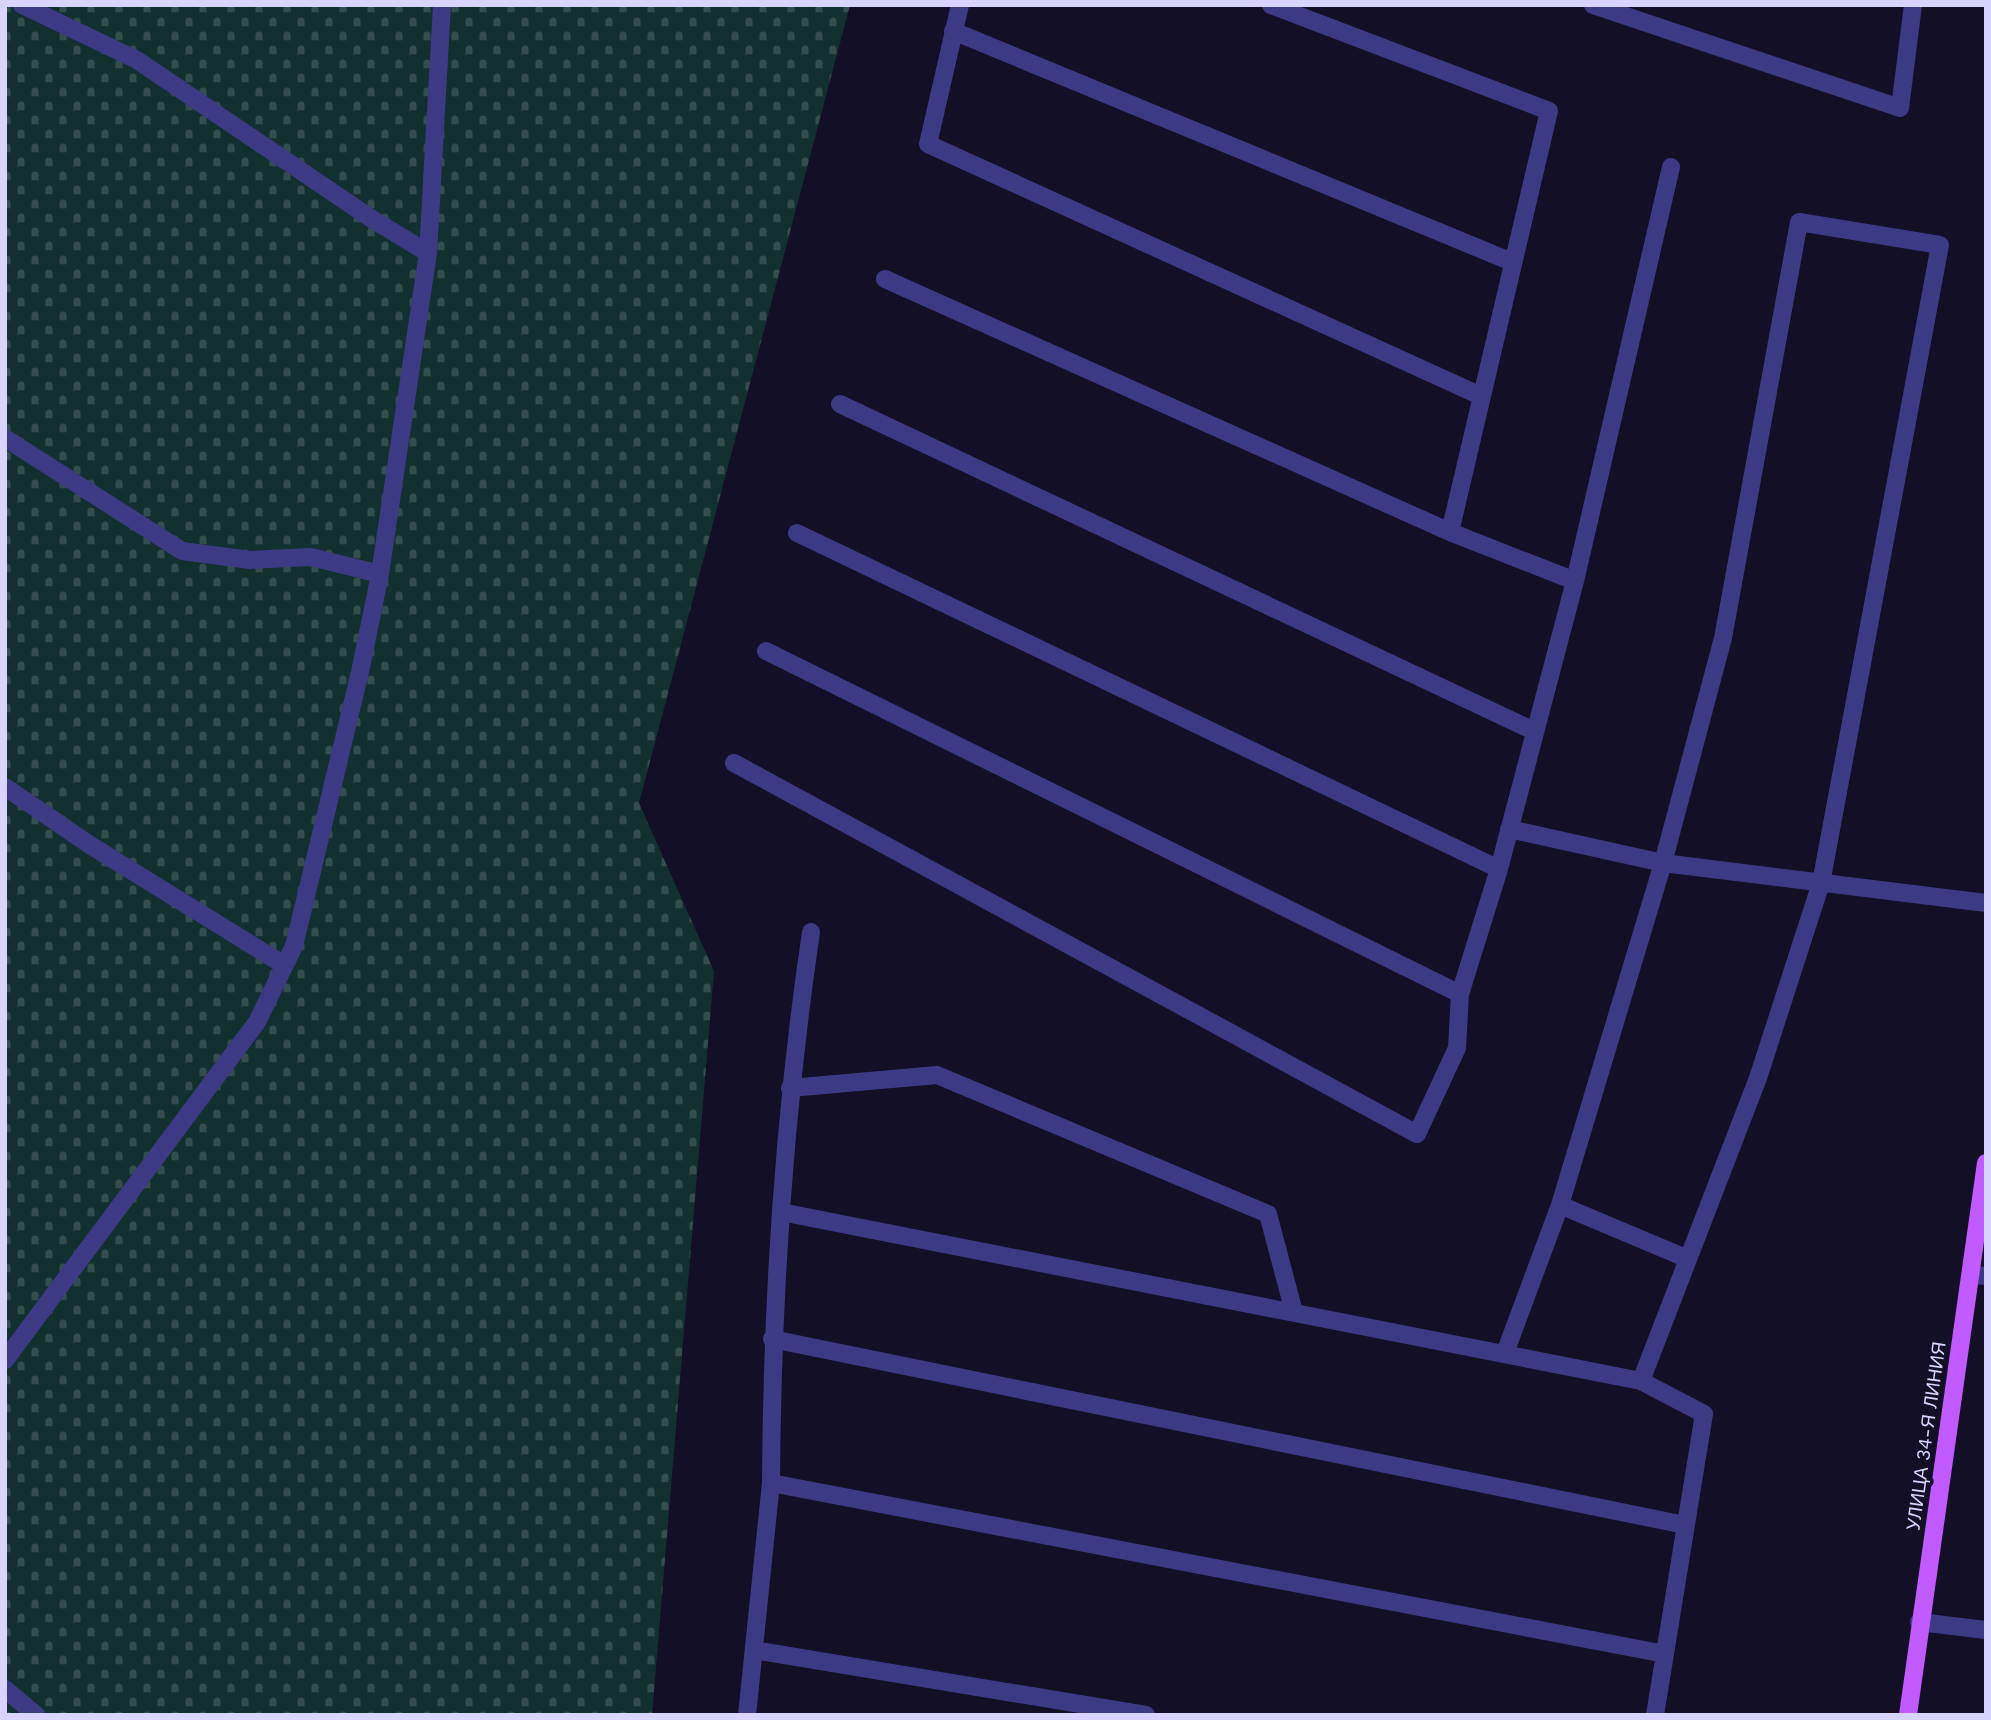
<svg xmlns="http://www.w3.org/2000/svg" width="1991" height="1720" viewBox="0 0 1991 1720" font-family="'Work Sans',sans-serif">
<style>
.cemetery{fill:url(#cemetery-stones)}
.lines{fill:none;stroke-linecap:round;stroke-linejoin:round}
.minor{stroke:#3d3a85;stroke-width:18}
.major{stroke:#c25bff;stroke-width:18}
.labels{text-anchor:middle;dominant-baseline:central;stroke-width:7;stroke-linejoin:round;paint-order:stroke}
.street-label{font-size:19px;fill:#d9d4ff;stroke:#130f26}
</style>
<defs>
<pattern id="cemetery-stones" width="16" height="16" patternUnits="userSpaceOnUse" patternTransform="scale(1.75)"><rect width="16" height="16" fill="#12302f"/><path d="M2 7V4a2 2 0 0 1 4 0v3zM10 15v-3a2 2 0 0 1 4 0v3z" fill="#344d4e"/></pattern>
</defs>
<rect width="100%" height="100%" fill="#130f26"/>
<path class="cemetery" d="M5,5H850L639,803L714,971L652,1715H5Z"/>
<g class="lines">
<path class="minor" d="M22,5L137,60L372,219L428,253
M960,5L928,144L1481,396
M1271,5L1549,111L1450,532
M1593,5L1900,108L1913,5
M953,31L1512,262
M885,279L1450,532L1575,581
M840,404L1534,731
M5,438L182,551L250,560L311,557L380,574
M797,533L1499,869
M766,651L1460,994
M734,763L1417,1134L1457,1048L1460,994L1499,869L1575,581L1671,167
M5,787L90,845L284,965
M1509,829L1663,863L1986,903
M790,1088L937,1075L1268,1214L1294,1312
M781,1212L1641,1381L1704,1414L1655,1715
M1971,1275L1986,1276
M772,1339L1685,1525
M1505,1353L1560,1205
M5,1360L257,1022L294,946L360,672L380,574L428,253L442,5
M1641,1381L1758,1078L1821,883L1940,245L1799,222L1723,638L1663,863L1560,1205L1688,1259
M771,1483C772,1298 784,1115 811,932
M1919,1622L1986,1630
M754,1650L1146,1715
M5,1689L36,1715
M747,1715L771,1483L1665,1654"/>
<path class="major" d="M1908,1715L1986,1163"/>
</g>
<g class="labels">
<g class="street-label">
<text transform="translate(1926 1436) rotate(-82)">УЛИЦА 34-Я ЛИНИЯ</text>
</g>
</g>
<rect width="1991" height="1720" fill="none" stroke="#d9d4ff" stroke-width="14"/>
</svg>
